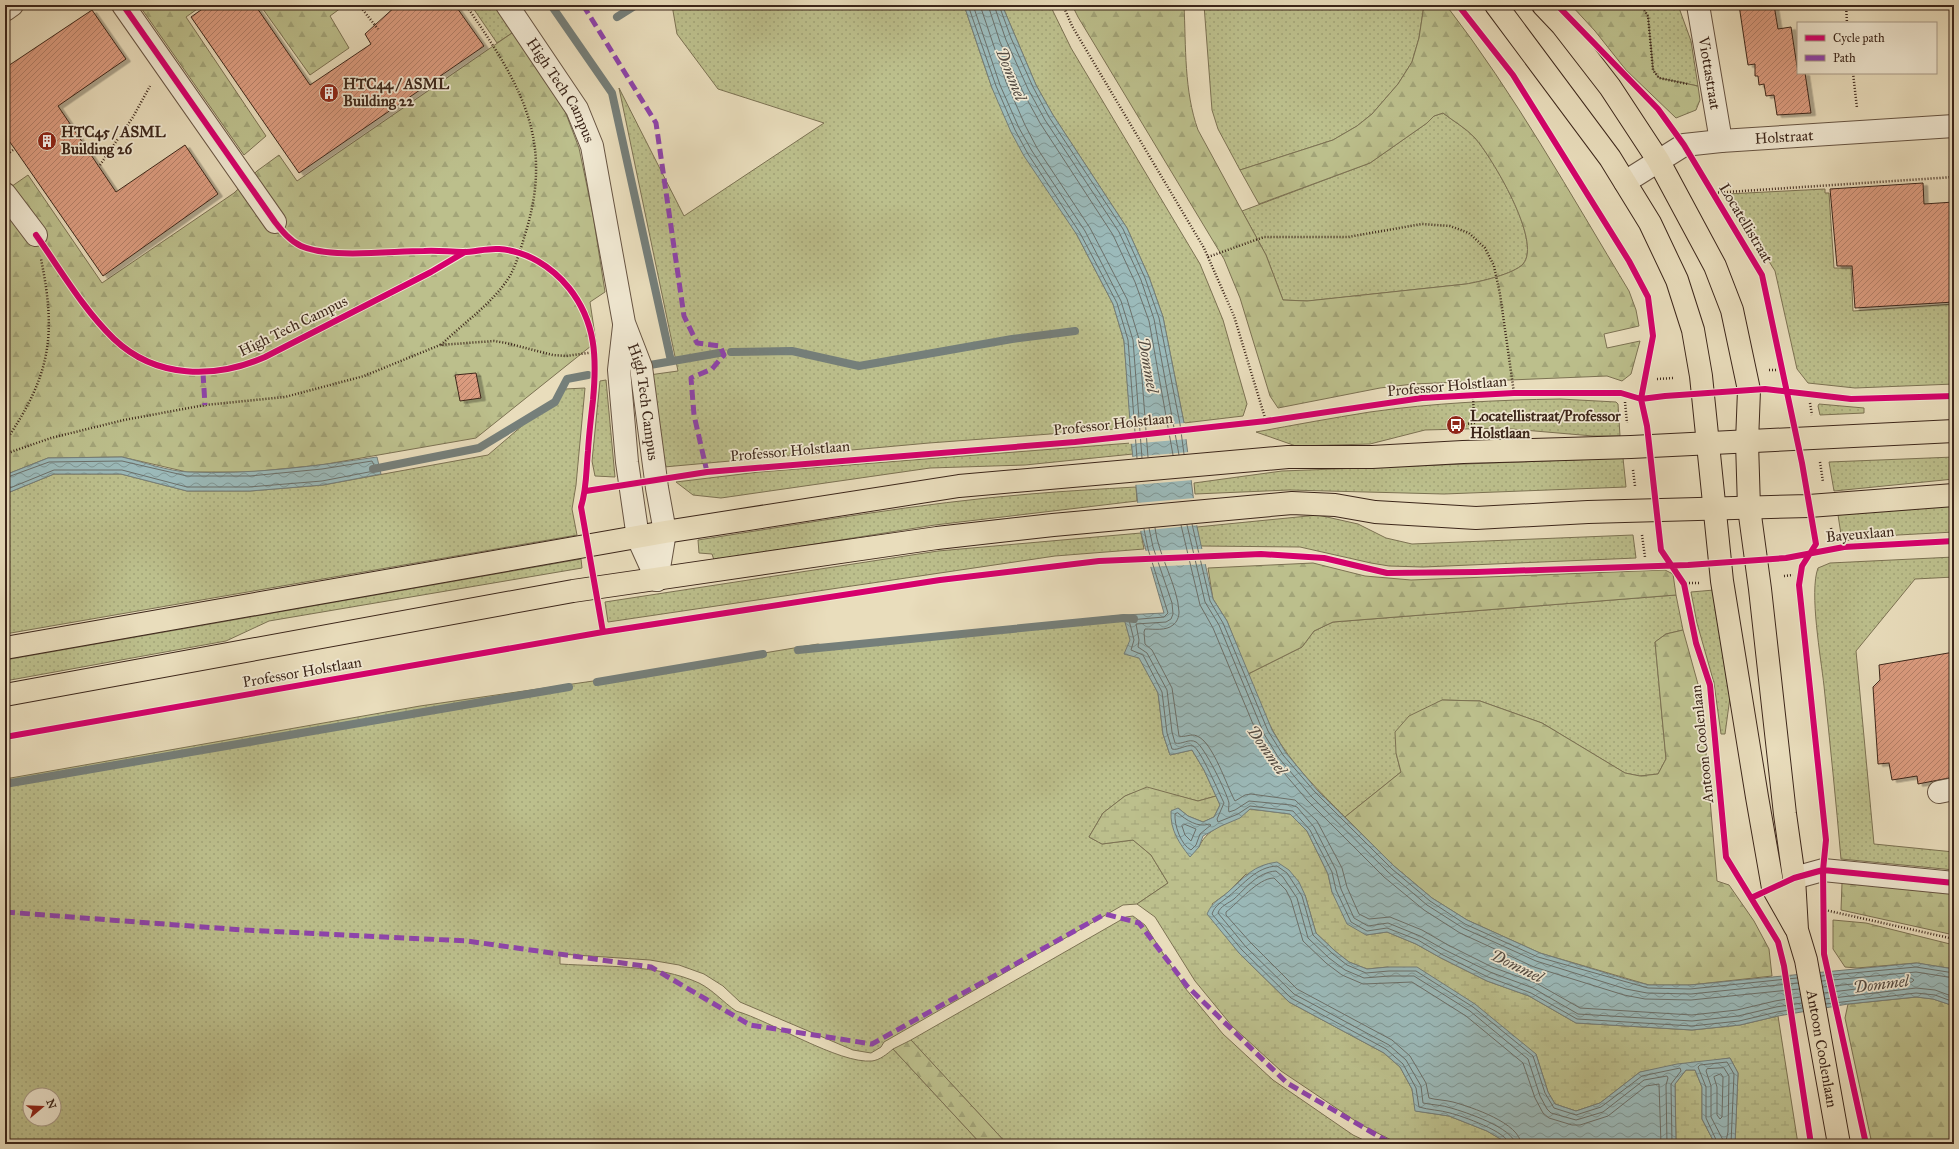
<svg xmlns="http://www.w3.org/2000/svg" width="1959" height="1149" viewBox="0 0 1959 1149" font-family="'IM FELL Great Primer',serif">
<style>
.grass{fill:url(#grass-dots);stroke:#7c7253;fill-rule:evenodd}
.forest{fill:url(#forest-firs);stroke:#7c7253}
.wetland{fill:url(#wetland-marsh);stroke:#7c7253}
.water{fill:url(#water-waves);stroke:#757f7a}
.pier{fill:#e9ddbc}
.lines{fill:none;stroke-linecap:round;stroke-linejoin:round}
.shore{stroke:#6c706a;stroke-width:1}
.stream{stroke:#757f7a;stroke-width:8}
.building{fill:url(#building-hatch);stroke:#3c261a;filter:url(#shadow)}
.minor-casing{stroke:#675442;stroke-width:24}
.major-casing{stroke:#3c261a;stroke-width:24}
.path{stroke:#3c261a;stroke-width:2.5;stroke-dasharray:1 2;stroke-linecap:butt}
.minor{stroke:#f1e9d3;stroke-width:22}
.major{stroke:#e9ddbc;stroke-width:22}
.quiet{stroke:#8e44ad;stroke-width:5;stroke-dasharray:10 5;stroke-linecap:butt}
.cycleway-casing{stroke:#f1e9d3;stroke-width:8}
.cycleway{stroke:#d6006c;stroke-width:6}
.labels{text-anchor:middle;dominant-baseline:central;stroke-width:3.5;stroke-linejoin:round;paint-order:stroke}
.street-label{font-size:15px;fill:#3c261a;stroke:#f1e9d3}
.poi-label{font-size:15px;font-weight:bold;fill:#3c261a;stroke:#f1e9d3;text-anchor:start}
.water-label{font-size:16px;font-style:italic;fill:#544b42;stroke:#f1e9d3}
</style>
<defs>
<pattern id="grass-dots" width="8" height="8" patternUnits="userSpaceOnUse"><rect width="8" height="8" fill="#bcbf8c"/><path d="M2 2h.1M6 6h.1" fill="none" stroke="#a2a478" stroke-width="1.8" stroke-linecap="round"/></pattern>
<pattern id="forest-firs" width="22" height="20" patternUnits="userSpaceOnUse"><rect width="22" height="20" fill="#bcbf8c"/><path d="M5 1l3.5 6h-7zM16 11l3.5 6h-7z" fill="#a2a478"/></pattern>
<pattern id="wetland-marsh" width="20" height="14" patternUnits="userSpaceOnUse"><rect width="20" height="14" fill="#bcbf8c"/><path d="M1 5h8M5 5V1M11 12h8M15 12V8" fill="none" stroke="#a2a478"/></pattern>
<pattern id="water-waves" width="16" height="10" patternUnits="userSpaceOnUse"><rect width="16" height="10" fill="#9bbaba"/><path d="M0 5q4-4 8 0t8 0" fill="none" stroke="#809796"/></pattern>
<pattern id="building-hatch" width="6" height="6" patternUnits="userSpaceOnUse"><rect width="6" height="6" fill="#dd9d81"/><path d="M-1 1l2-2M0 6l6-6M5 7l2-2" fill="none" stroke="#b48069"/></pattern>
<filter id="shadow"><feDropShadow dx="4.5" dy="2.5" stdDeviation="0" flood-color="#0004"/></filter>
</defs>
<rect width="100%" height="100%" fill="#e9ddbc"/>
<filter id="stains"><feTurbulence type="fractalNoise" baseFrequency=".005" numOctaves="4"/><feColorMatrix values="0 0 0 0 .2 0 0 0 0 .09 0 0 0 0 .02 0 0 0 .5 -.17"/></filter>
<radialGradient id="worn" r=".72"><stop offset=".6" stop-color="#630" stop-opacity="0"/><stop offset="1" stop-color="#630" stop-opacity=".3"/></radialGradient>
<path class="grass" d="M471,5H496L515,31L497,43Z
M672,5H964L992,88L1077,235L1113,304L1124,341L1131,428L929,443L664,467L649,375L678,371L619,88L684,216L824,123L718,89L677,34Z
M1002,5H1050L1071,48L1200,264L1223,320L1247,404L1243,416L1184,423L1163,317L1149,277L1127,228L1053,115L1036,85Z
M1204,5H1424L1419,38L1412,62L1398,84L1372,114L1357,126L1333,140L1240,170L1218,129L1212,110Z
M1641,5H1678L1691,41L1698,86L1659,78L1653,70L1651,45Z
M1443,113C1453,121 1466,128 1475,138C1491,156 1543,242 1523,264C1514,274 1479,282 1466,284L1308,301L1283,300L1266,255L1242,211L1370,163L1427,123L1434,116Z
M1825,189V193H1829L1834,268H1851L1853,311L1954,304V384L1855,388L1808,383L1797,369L1775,271L1727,194Z
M606,380L615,477L595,476L592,461L600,381Z
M585,388L576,485L572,509L577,535L5,634V494L54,474H121L187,491H250L323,485L488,455L565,389Z
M1560,399L1616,402L1618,404L1620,436H1593L1500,428L1425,430L1370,444L1296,446L1256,432C1294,425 1332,418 1370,412C1433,403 1497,400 1560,399Z
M1819,404L1864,408V413L1820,415L1818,406Z
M1131,443L1133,454L1025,465L930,468L721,498L693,495L676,482L759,472Z
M1954,457V479L1834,491L1829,462Z
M1623,458L1626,487L1444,494L1289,490L1195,494L1194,483L1282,471Z
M1136,487L1137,501L935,525L714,560L712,554L699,553L698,540C808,523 919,503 1030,494C1065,491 1101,489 1136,487Z
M1954,502V532L1898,535L1842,541L1838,515Z
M1318,515L1358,524L1386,538L1412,544L1633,535L1636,558L1423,567L1389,566L1371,563L1300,547L1200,546L1197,527Z
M1141,533L1144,549L1055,556L608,622L605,602L938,551Z
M1954,557V577L1915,579L1856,651L1874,844L1954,852V870L1841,859C1836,801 1830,743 1824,686C1821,658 1809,592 1818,568L1830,563Z
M581,559L582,568L269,621L226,641L5,681V660Z
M1714,590L1731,690L1725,734H1721L1714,683L1697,623L1691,592Z
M1676,595L1683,630L1666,634L1655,642L1666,759L1658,774L1640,776L1625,773L1542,723L1480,701L1442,700L1396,753L1401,772L1345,817C1319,791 1291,764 1273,731C1263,713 1256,693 1248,674L1302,647L1314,631L1333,622Z
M1123,615L1131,640L1158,693L1163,734L1170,755L1192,750L1204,770L1216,796L1198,801L1147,788L1125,796L1103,813L1089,837L1102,844L1133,840L1151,855L1168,883L1137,904L1123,905L884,1042L881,1047L871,1053L853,1050L740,1002L723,986L704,974L679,965L650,960L560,954V964C605,967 657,964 699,983C713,990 723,1002 736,1011C771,1021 839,1064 872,1061C880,1060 887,1054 893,1049L981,1144H5V779L420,706L614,678L818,644L830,647ZM30,1095H54V1119H30Z
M1133,916L1145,925L1185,988L1223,1034L1273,1080L1353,1135L1372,1144H1007L911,1040L1126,917Z"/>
<path class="forest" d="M139,5H203L186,17L266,136L244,155Z
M260,5H345L330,16L349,48L310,75Z
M1072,5H1184C1186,47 1184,91 1198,130L1266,255L1283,300L1307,301L1466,284C1479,282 1514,274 1523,264C1543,242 1491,156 1475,138C1466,128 1453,121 1443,113L1434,116L1427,123L1370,163L1259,204L1240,170L1333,140L1357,126L1372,114L1398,84L1412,62L1419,38L1424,5H1446C1514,93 1571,195 1629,291L1636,310L1639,326L1604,334L1607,348L1640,341L1631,374L1622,381L1607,376L1413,384L1380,388L1278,408L1270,396L1240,298L1224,259L1078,17Z
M1571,5H1641L1648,16L1653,70L1659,78L1698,86L1700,100L1696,110L1676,118L1626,70L1595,31Z
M515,31L560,98L579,148L593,215L605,292L590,302L596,342L476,438L321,465L250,472H187L122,457L48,458L5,475V191L28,175L102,283L234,193L257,171L279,155L297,181Z
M1313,563L1365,576L1411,580L1665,570L1673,574L1676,595L1333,622L1314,631L1302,647L1248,674L1227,621L1213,599L1208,568Z
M1683,630L1701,695L1717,881L1729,885L1754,921L1769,949L1772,976L1690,985H1649L1540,953L1467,920L1432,898L1394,866L1345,817L1401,772L1396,753L1395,732L1409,716L1442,700L1480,701L1542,723L1625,773L1640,776L1658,774L1666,759L1655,642L1666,634Z
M1842,883L1954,894V935L1841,910Z
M1833,920L1866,923L1954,945V969L1916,963L1857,968L1845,967L1833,949Z
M1917,997L1933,999L1954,1006V1144H1872L1845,1018L1848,1004Z
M911,1040L1007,1144H981L893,1049Z"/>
<path class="wetland" d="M1147,787L1198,801L1216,796L1220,805L1214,817L1203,822L1188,816L1178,808L1199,847C1208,825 1233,824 1250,809L1290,814L1307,831L1328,874L1332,892L1366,935L1387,932L1416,944L1441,958L1487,981L1529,996L1576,1023L1692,1030L1740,1025L1778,1016L1798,1144H1735L1738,1073L1730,1058L1640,1072L1600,1103L1576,1111L1555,1104L1548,1092L1536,1054L1388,967L1367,969L1349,962L1335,951L1316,933L1305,895L1246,874L1227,893L1212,904L1239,953L1289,1002L1384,1053L1400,1067L1412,1089L1416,1111L1449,1116L1487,1131L1509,1144H1399L1360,1124L1281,1071L1232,1026L1195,981L1155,917L1137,904L1168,883L1151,855L1133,840L1102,844L1089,837L1103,813L1125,796Z
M1686,1070H1695L1702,1087V1119L1715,1144H1676L1675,1084Z"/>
<path class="water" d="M964,5H1002L1036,85L1053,115L1127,228L1149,277L1163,317L1184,423L1197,527L1213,599L1227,621L1272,730L1286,753L1317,790L1394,866L1432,898L1467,920L1540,953L1629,980L1649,985H1690L1917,963L1954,969V1006L1933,999L1916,997L1848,1004L1778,1016L1740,1025L1692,1030L1576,1023L1529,996L1487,981L1441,958L1416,944L1387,932L1366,935L1347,924L1332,892L1328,874L1307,831L1290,814L1250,809L1240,818L1221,826L1203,836L1199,847L1190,857C1179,843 1170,830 1171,811L1178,808L1188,816L1203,822L1214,817L1220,805L1204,770L1192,750L1170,755L1163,734L1158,693L1139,658L1124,654L1130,640L1123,615L1164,613L1141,533L1132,449L1124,341L1113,304L1077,235L1024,156L1011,132L992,88Z
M122,457C143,462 168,471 188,472C251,475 315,466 377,457L381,474L323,485L250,491H187L121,474H54L5,494V475L48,458Z
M1277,862L1289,870L1299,882L1305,895L1316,933L1335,951L1349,962L1367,969L1388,967H1417L1475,1004L1536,1054L1548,1092L1555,1104L1576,1111L1600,1103L1640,1072L1677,1064L1730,1058L1738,1073L1735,1144H1715L1702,1119V1087L1695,1070H1686L1675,1084L1676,1144H1509L1487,1131L1449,1116L1415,1111L1412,1089L1400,1067L1384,1053L1289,1002L1239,953L1207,914C1213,901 1218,901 1228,892C1245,877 1253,865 1277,862Z"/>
<path class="pier" d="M1185,423L1188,439L1129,444V428Z
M1189,452L1193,480L1134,485L1131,457Z
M1195,498L1199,525L1139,531L1136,503Z
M1203,549L1207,564L1148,567L1143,551Z"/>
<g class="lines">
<path class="shore" d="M968,5L996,86L1015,130L1028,154L1080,233L1117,303L1128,340L1137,458
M973,5L1000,85L1019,128L1032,151L1085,231L1121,301L1133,340L1142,458
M980,5L1006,82L1025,125L1037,148L1090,228L1127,299L1139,339L1148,457
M988,5L1000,42L1023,92L1040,123L1113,235L1135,282L1149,321L1173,455
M994,5L1006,40L1028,89L1045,120L1119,232L1141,280L1154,319L1179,455
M999,5L1011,38L1033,87L1049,117L1123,229L1145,278L1159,318L1180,424L1184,454
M5,478L49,462L122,461L187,476H250L322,469L372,461L376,469L374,471L322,481L249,487H187L122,470H54L5,490
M1192,524L1210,601L1223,623L1268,731L1283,755L1315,792L1392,869L1430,901L1465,924L1538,957L1648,988L1690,989L1797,978
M1181,525L1200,605L1213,628L1258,736L1273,760L1307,800L1384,877L1424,910L1460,933L1534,967L1624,995L1645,999L1691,1000L1799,989
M1187,525L1205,602L1219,625L1264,734L1278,757L1311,796L1388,872L1427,905L1463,928L1536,961L1626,989L1647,993L1691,994L1798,983
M1149,528L1153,547L1172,603L1173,614L1171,619L1166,622L1136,624L1139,640L1138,647L1147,653L1167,690L1172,732L1175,743C1182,745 1189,738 1196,742C1204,746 1227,793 1229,803C1229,807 1228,809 1229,812L1235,810L1249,801L1291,805L1297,807L1314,827L1336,870L1341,889L1354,918L1368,926L1388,923L1420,936L1445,950L1490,972L1533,988L1578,1014L1692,1021L1738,1016L1776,1007L1802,1003
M1155,528C1158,555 1178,586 1179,612C1179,617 1177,622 1173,625C1166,631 1154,629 1145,629L1144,632L1145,644L1152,650L1172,688L1179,736C1185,738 1191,733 1197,736C1213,742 1227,787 1235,801L1245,795L1251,794L1295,800L1317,821L1342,868L1347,887L1359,914L1369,919L1390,917L1422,930L1448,945L1492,967L1536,983L1580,1008L1692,1015L1737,1010L1775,1001L1800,997
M1144,529L1148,549L1168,613L1164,617L1129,620L1134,640L1131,650L1143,655L1162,692L1167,733L1172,749C1178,751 1186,744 1193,746C1200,748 1220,795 1224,803L1217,819L1218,822L1238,814L1250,806L1293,811L1310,830L1332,872L1336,890L1351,922L1367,931L1387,928L1418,940L1443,955L1488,977L1531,993L1577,1019L1692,1026L1739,1021L1777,1012L1802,1008
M1178,813C1186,820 1198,828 1209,824L1211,825L1200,834L1196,845L1191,850C1181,845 1174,825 1175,814Z
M1184,824L1196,829L1191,841L1185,835L1182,826Z
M1821,976L1916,967L1954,973
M1822,981L1916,972L1954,978
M1823,987L1911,978L1914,980L1912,982L1824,993
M1825,999L1916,988L1935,990L1954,997
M1826,1004L1916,993L1935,995L1954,1002
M1724,1068L1729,1076L1728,1132L1726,1141L1724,1142L1711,1117V1086L1706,1071L1707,1069Z
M1721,1074L1723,1077L1722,1117L1720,1119L1717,1115V1087L1714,1077Z
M1509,1144C1508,1132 1462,1116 1450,1113C1440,1110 1429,1110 1419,1107L1416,1088L1403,1064L1386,1049L1291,998L1242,950L1212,914C1215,905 1222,902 1229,896C1244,884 1256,867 1277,866L1287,873L1302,896L1313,935L1333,954L1347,965L1366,973L1389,971H1416L1473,1007L1533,1056L1545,1093L1554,1108L1576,1115L1601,1107L1642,1076L1680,1068L1681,1071L1671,1084L1672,1144
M1515,1144C1514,1128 1465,1112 1451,1108C1442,1105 1433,1105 1423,1103L1421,1086L1406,1060L1389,1045L1294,994L1246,947L1218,913C1220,906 1229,903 1234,899C1246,888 1258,872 1276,871L1283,877L1297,898L1308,938L1329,958L1345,970L1364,978L1389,976H1414L1470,1011L1528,1059L1540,1096L1547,1109L1551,1113L1576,1120L1603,1112L1644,1080L1667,1076L1668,1078L1666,1085L1667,1144
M1521,1144C1520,1123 1471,1107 1453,1102C1445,1100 1437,1100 1429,1098L1426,1083L1410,1056L1392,1040L1297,989L1250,942L1226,915V912C1238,903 1258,878 1274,878L1286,890L1291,900L1303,941L1326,963L1342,975L1363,984L1412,982L1466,1016L1523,1063L1535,1098L1543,1113L1549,1118L1572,1125H1580L1608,1116L1646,1086L1659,1084L1661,1144
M1718,1144L1706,1118V1087L1698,1067L1700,1065L1727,1062L1734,1074L1731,1144"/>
<path class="stream" d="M551,5L612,93L671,361
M617,17L636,5
M731,352L792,351L859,366L1012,339L1075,331
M650,365L719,353
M373,469L479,448L555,402L567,379L588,375
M798,650L1124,618L1134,619
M597,682L763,654
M5,784L569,687"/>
</g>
<path class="building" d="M208,5H255L310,85L371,44L365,34L397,5H455L484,46L299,173L191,17Z
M1739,5H1774L1778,29L1791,27L1798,73H1805L1811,113L1777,115L1774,95L1766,96L1764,84L1759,85L1758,76H1755V64L1748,65Z
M92,10L126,59L58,106L116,192L185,145L218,194L103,276L5,135V68Z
M1923,183L1924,204L1954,202V302L1855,308L1852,266H1837L1830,189Z
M476,373L481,398L460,401L455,375Z
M1954,652V777L1918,784L1917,776L1892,780L1889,763L1878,764L1873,687L1880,680L1879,665Z"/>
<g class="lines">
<g class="minor-casing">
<g id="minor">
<path d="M123,5L275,222"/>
<path id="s1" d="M507,5L577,109L592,146L624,323L641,367L657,488L665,532L657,580"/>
<path id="s2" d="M1698,5L1721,141"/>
<path d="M5,10L12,5"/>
<path id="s3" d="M1625,182L1684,145L1721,141L1954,126"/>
<path d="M5,194L36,235"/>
<path d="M624,326L619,370L627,462L638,538L657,580"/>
<path d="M1939,792L1954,789"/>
<path d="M1794,878L1823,870L1954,883"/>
</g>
</g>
<g class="major-casing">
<g id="major">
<path d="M1496,5L1610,158L1650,223L1677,280L1693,330L1701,376L1722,581L1757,797L1773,888L1795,927"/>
<path id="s4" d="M1543,5L1562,25L1610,87L1658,160L1715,266L1732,310L1749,390L1747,442L1749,508L1760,589L1785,814L1794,878L1797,930L1806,960L1839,1144"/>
<path d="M5,648L665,532L959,486L1288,457H1372L1463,452L1631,447L1954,431"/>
<path d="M5,695L573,591L937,538L1053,525L1292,503L1335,505L1375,512L1476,518L1588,512L1809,506L1954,495"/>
</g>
</g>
<path class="path" d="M359,5L378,29
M1063,5L1072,26L1204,248L1234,316L1266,421
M1641,5L1648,16L1653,70L1659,78L1688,84
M1846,5L1847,23
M1853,73L1857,108
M5,156L13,150
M100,165L133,117L150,86
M1712,193L1954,177
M1208,257L1264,237H1348L1422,224L1450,226L1469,233L1485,248L1494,266L1500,294L1514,393
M441,345C464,322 495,302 511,274C518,260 522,244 527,228C554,135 517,80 466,5
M1769,370H1776
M1657,379L1674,378
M1625,402L1627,423
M1810,403L1812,415
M1456,425L1474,423L1473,395
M5,442C50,376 57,337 41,259
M5,454L51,438L124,420L205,405L285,397L364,376L440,345L494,341L506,343L553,355L566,356L595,352
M1820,462L1823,482
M1633,470L1635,486
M1831,528L1834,543
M1642,535L1645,557
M1784,576L1793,575
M1689,583H1699
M1825,910L1954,939"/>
<use href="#minor" class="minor"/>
<use href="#major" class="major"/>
<path class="quiet" d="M583,5L656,123L684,316L697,343L720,346L724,355L712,369L691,378L694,415L707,472
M203,373L205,405
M5,912L244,930L467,941L651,967L750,1025L872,1044L1105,914L1139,923L1187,986L1287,1083L1392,1144"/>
<g class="cycleway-casing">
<path id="cycleway" d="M123,5L275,222C282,231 290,241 301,246C331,259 391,251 424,251C437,250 450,252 463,252C475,252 487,248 499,249C527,251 552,267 569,288C596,322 597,358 593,400C591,417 589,434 588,451C586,470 587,488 581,507L603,632
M1458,5L1513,75L1629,261L1648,297L1653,336L1641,399L1647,426L1661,550L1684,584L1696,643L1710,685L1726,857L1778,942L1784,966L1811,1144
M1557,5L1658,109L1684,145L1762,275L1802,463L1816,544L1802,566L1799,585L1826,840L1823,870L1824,954L1866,1144
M36,235C60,269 83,309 114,339C156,379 215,379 265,357L431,272L465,252
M586,491L707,472L1075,442L1266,421L1422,398L1514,393H1621L1641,399L1665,396L1765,389L1851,399L1954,396
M5,737L603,632L940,580L1099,561L1261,554L1324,558L1387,573L1476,572L1688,565L1786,558L1844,547L1954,541
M1751,898L1794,878L1823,870L1954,883"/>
</g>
<use href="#cycleway" class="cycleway"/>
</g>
<defs>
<g id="building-disc" transform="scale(1)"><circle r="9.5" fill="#8f2418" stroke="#f1e9d3"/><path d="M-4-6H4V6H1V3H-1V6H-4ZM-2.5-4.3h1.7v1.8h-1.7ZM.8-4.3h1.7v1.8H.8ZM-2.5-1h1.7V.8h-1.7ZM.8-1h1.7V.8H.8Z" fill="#fff"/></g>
<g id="bus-disc" transform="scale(1)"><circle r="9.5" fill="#8f2418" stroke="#f1e9d3"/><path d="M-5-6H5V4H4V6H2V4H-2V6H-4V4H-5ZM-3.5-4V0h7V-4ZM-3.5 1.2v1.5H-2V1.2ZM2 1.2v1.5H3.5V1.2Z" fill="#fff"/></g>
</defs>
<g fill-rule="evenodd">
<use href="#building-disc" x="329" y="93"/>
<use href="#building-disc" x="47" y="141"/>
<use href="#bus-disc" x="1456" y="425"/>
</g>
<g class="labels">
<g class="street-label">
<text stroke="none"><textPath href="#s2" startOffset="69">Viottastraat</textPath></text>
<text stroke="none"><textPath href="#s1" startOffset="101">High Tech Campus</textPath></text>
<text stroke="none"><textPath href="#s3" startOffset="170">Holstraat</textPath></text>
<text transform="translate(1746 223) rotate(59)">Locatellistraat</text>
<text transform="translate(293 326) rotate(-26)">High Tech Campus</text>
<text transform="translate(1447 386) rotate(-5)">Professor Holstlaan</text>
<text stroke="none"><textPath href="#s1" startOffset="427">High Tech Campus</textPath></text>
<text transform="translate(1113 424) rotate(-6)">Professor Holstlaan</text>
<text transform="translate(790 451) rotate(-5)">Professor Holstlaan</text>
<text transform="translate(1860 534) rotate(-5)">Bayeuxlaan</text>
<text transform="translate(302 672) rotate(-10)">Professor Holstlaan</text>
<text transform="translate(1702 744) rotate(-96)">Antoon Coolenlaan</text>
<text stroke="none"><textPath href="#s4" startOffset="1107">Antoon Coolenlaan</textPath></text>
</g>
<g class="poi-label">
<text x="343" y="84">HTC44 / ASML<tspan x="343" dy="17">Building 22</tspan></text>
<text x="61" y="132">HTC45 / ASML<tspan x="61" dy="17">Building 26</tspan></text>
<text x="1470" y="416">Locatellistraat/Professor<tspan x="1470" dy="17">Holstlaan</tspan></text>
</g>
<g class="water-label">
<text transform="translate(1011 74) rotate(68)">Dommel</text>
<text transform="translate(1148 365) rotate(80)">Dommel</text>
<text transform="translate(1267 750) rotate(55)">Dommel</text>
<text transform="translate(1517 966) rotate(26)">Dommel</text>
<text transform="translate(1881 984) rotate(-7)">Dommel</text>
</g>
</g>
<rect width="1959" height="1149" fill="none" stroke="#e9ddbc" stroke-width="20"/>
<rect x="6" y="6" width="1947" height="1137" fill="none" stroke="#3c261a" stroke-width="2"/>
<rect x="10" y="10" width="1939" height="1129" fill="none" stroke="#3c261a"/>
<rect x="1797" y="22" width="140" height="52" fill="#f1e9d3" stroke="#a99b89"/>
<rect x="1805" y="35" width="20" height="6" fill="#d6006c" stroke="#a99b89"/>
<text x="1833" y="42" font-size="12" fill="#3c261a">Cycle path</text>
<rect x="1805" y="55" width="20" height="6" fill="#8e44ad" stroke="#a99b89"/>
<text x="1833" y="62" font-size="12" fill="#3c261a">Path</text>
<g transform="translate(42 1107) rotate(71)"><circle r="19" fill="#f1e9d3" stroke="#a99b89"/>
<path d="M0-3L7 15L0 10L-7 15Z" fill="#8f2418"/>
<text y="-6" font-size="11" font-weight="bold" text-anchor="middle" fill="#3c261a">N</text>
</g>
<rect width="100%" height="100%" filter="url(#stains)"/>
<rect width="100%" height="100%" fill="url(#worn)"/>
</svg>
